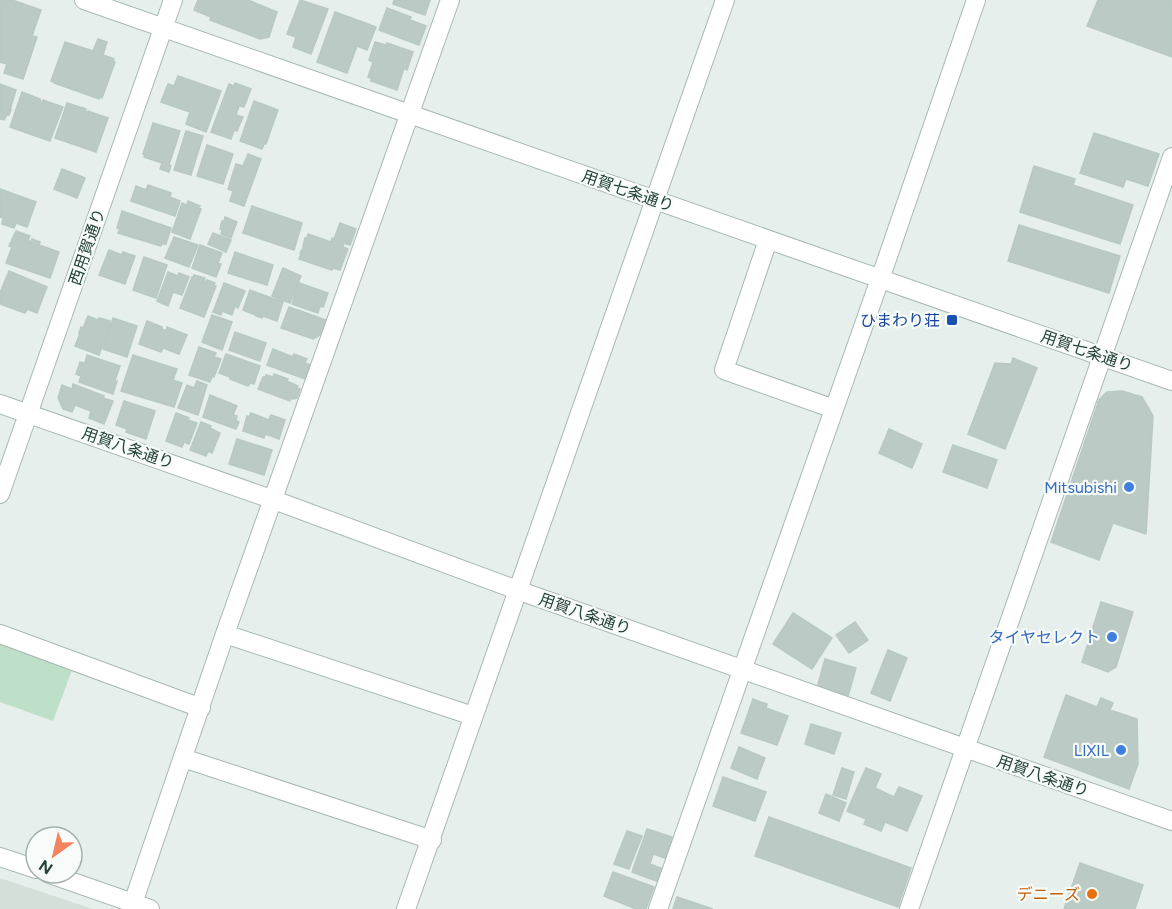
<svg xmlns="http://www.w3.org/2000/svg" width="1172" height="909" viewBox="0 0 1172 909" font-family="Figtree,'Noto Sans JP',sans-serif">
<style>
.built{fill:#d4dfda}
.green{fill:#bfe0c8}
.building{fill:#bbcac4;stroke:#b8c9c2;stroke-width:1.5}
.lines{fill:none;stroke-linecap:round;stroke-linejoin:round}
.minor-casing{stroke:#a8b8b2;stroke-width:20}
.minor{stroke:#fff;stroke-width:18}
.transit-dot{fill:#1a4fb4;stroke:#f7fbf9;stroke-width:2}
.shop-dot{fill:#3f7fe0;stroke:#f7fbf9;stroke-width:2}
.food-dot{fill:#e8710a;stroke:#f7fbf9;stroke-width:2}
.labels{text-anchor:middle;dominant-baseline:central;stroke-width:4.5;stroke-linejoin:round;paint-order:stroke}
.street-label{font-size:16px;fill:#24423a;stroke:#f7fbf9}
.transit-label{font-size:16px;fill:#164399;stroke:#f7fbf9;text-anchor:end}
.shop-label{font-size:16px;fill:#366cbe;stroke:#f7fbf9;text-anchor:end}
.food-label{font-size:16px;fill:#c56008;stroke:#f7fbf9;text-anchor:end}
</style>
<rect width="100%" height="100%" fill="#e6efeb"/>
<path class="built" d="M0,878L93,909H0Z"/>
<path class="green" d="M0,644L72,670L53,721L0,702Z"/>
<path class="building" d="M0,0H12L41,10L32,36L37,37L23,79L4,73L7,64L0,62Z
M198,0H248L277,12L269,37L260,39L210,20L211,17L194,10Z
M300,0L328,9L311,54L293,47L296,37L287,34Z
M394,0H430L425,15L393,4Z
M1098,0H1172V57L1087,26Z
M387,8L411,17L410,20L426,26L419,45L379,30Z
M335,12L376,27L367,50L357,46L347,73L317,62Z
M98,39L107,42L103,55L114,59L113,61L115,62L102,98L99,97V99L54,83V82L51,81L65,42L93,51Z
M375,42L386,45L387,43L413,52L407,70L404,68L397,90L371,81V78L368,77L373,62L369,60Z
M178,76L221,91L206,132L186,124L190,112L161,102L168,84L174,86Z
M235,83L251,89L244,107L239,106L236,115L243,117L237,131L234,130L231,139L211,132L229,84L234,86Z
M0,84L16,90L10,110H11L9,115H7L4,120L0,119Z
M22,92L40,99V101L43,102V100L63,107L50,141L10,127Z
M254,101L278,110L266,144H264L262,149L240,141Z
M67,103L86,109L85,111L88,113V111L108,118L96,152L55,138Z
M153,123L180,131L169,165L171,166L169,172L160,169L162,163L144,157L145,155L143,154Z
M186,131L203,136L191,175L174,170Z
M1094,133L1159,154L1148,186L1126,179L1123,187L1080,173Z
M207,145L233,154L223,184L197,176Z
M248,154L261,159L244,206L230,201L233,191L228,189L236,164L243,166Z
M1034,166L1075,179L1073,185L1133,205L1120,244L1020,212Z
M62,169L85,178L77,198L54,189Z
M148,185L171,193L170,197L180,201L175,216L131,201L136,186L146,190Z
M0,189L36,202L27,227L16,223L14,228L2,224L3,218L0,217Z
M188,201L200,206L198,208L201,209L190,239L172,232L182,203L187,205Z
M252,206L302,223L294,250L243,233Z
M122,211L171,228L166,244H162L161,246L118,233L120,229L117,228Z
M225,217L237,222L231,238L221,234L222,229H220L222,221H224Z
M340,223L356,229L350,245L344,243L343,247L348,249L340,270L333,268L332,270L299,259L301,254L300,253L304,246H303L305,238H307L308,234L331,242L332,238L334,239Z
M1019,225L1120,256L1109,293L1008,261Z
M16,231L30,236L28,240L31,242L32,239L40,242L39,245L59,252L50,278L6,263L12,247L9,246Z
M213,233L231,240L226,252L208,244Z
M174,237L198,245L189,267L165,258Z
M200,245L222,253L218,263L221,264L216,277L192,268Z
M109,250L122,255L123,252L135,256L125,284L99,275Z
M235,252L273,265L267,285L228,273Z
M144,257L167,265L156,298L133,290Z
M283,268L301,276L290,303L272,296Z
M9,271L47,287L37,313L27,309L25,313L0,304V293Z
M168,272L178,276L179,273L189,277L182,295L173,292L168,306L157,301Z
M194,275L205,278L204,281L206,282L207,280L215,283L214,285L216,286L204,317L180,308L192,277H193Z
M224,283L245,291L238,308L235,306L232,315L222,311L221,315L213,312Z
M299,283L328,293L324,305L323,307L320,306L318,313L292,304Z
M250,290L283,302L277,321L263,316L262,318L256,316V315L243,310Z
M289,307L326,320L320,335L313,339L281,328Z
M212,315L232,322L222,350L202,342Z
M88,316L98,320L99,318L110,321L109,324H110L99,355L75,346L80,333H79L81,327L83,328Z
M113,318L137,326L127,357L103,349Z
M147,321L162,327V329L166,331L167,327L187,335L179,354L163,348L161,352L139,344Z
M235,332L266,343L260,361L229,350Z
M199,347L216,353L214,357L221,359L214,377L212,376L210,382L189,375Z
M273,349L293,357L294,354L307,359L305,363L310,365L305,379L267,365Z
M226,354L260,366L254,384L250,383L248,386L230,379V377L219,373Z
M87,355L120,366L115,381H117L113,394L79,382L81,376L76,374L80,362L85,363Z
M133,355L177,369L173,380L182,383L174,407L121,391Z
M1013,358L1037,368L1005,449L968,434L995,363L1011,364Z
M274,374L288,379L287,381L298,386L297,388L300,389L297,398L293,399L290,398V401L258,389L263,377H265L266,375L273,377Z
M197,381L207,385L198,415L178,408L187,385L194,388Z
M73,384L104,396L103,398L113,401L104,424L89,418L91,411L75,405L72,412L63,409L58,398L62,385L72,389Z
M1122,391L1142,397L1153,416L1146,534L1113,523L1099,560L1051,542L1099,400L1107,392Z
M210,395L237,406L233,415L237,416L236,420L239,422L236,429L203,417Z
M124,401L155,411L146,439L126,432L127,429L116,425Z
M176,413L189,418L188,420L197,423L189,444L184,442L182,447L166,441Z
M251,413L269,420L271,415L285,420L279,439L265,434L264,438L243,431L247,416L249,417Z
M201,422L211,426L210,428L220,433L212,453L208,451L206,456L190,450Z
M889,429L922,444L912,468L879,453Z
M237,439L272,450L264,475L229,464Z
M953,445L997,460L987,488L943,472Z
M1101,602L1133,612L1116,667L1108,672L1082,662Z
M793,613L832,638L812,669L773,644Z
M855,622L868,640L849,653L836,635Z
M888,650L907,658L890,701L871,693Z
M825,659L856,668L848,696L817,688Z
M1066,695L1097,707L1101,698L1113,703L1110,710L1137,719L1138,764L1129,789L1044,757Z
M753,699L767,704L766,708L788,716L777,745L741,733Z
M811,724L841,733L834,754L805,744Z
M739,747L765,758L757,779L731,768Z
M842,768L854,772L846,799L833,795Z
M866,768L881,774L875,788L894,797L899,787L922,796L907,831L885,822L881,831L864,824L866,819L847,811Z
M723,777L766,792L755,821L713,806Z
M826,794L846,803L839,821L819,813Z
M769,817L911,868L898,907L755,856Z
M647,829L672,837L665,858L653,854L650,864L663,869L659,882L632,872Z
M627,831L642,836L629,869L614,864Z
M1080,863L1143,885L1135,909H1064Z
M613,872L654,887L646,909H636L604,896Z
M677,897L713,909H673Z"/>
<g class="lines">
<g class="minor-casing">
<path id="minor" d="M84,0L1172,381
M768,240L724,370L834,409
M0,404L274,500L517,590L1172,821
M0,494L173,0
M0,634L201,708
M225,634L473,716
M183,758L432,840
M0,857L36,869
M47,873L150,909
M133,903L225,634L450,0
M406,909L725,0
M658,909L886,262L976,0
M909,909L1172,157"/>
</g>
<use href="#minor" class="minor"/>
</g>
<rect class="transit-dot" x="946" y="314" width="12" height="12" rx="3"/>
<g class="shop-dot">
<circle cx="1129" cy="487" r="6"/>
<circle cx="1112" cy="637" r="6"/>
<circle cx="1121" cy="750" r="6"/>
</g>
<circle class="food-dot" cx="1092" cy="894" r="6"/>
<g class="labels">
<g class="street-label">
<text transform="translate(628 191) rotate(19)">用賀七条通り</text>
<text transform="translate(87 247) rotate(-71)">西用賀通り</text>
<text transform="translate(1087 351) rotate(19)">用賀七条通り</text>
<text transform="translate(128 448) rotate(19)">用賀八条通り</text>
<text transform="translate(585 614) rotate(19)">用賀八条通り</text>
<text transform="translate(1043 776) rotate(19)">用賀八条通り</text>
</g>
<g class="transit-label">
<text x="940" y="320">ひまわり荘</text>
</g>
<g class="shop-label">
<text x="1117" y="487">Mitsubishi</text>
<text x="1100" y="637">タイヤセレクト</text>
<text x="1109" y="750">LIXIL</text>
</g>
<g class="food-label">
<text x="1080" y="894">デニーズ</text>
</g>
</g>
<g transform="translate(54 855) rotate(214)"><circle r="28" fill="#f7fbf9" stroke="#a3b1ad" stroke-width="1.5"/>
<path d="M0-4.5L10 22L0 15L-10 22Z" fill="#f4845f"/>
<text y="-9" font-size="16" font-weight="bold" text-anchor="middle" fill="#24423a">N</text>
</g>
</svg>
